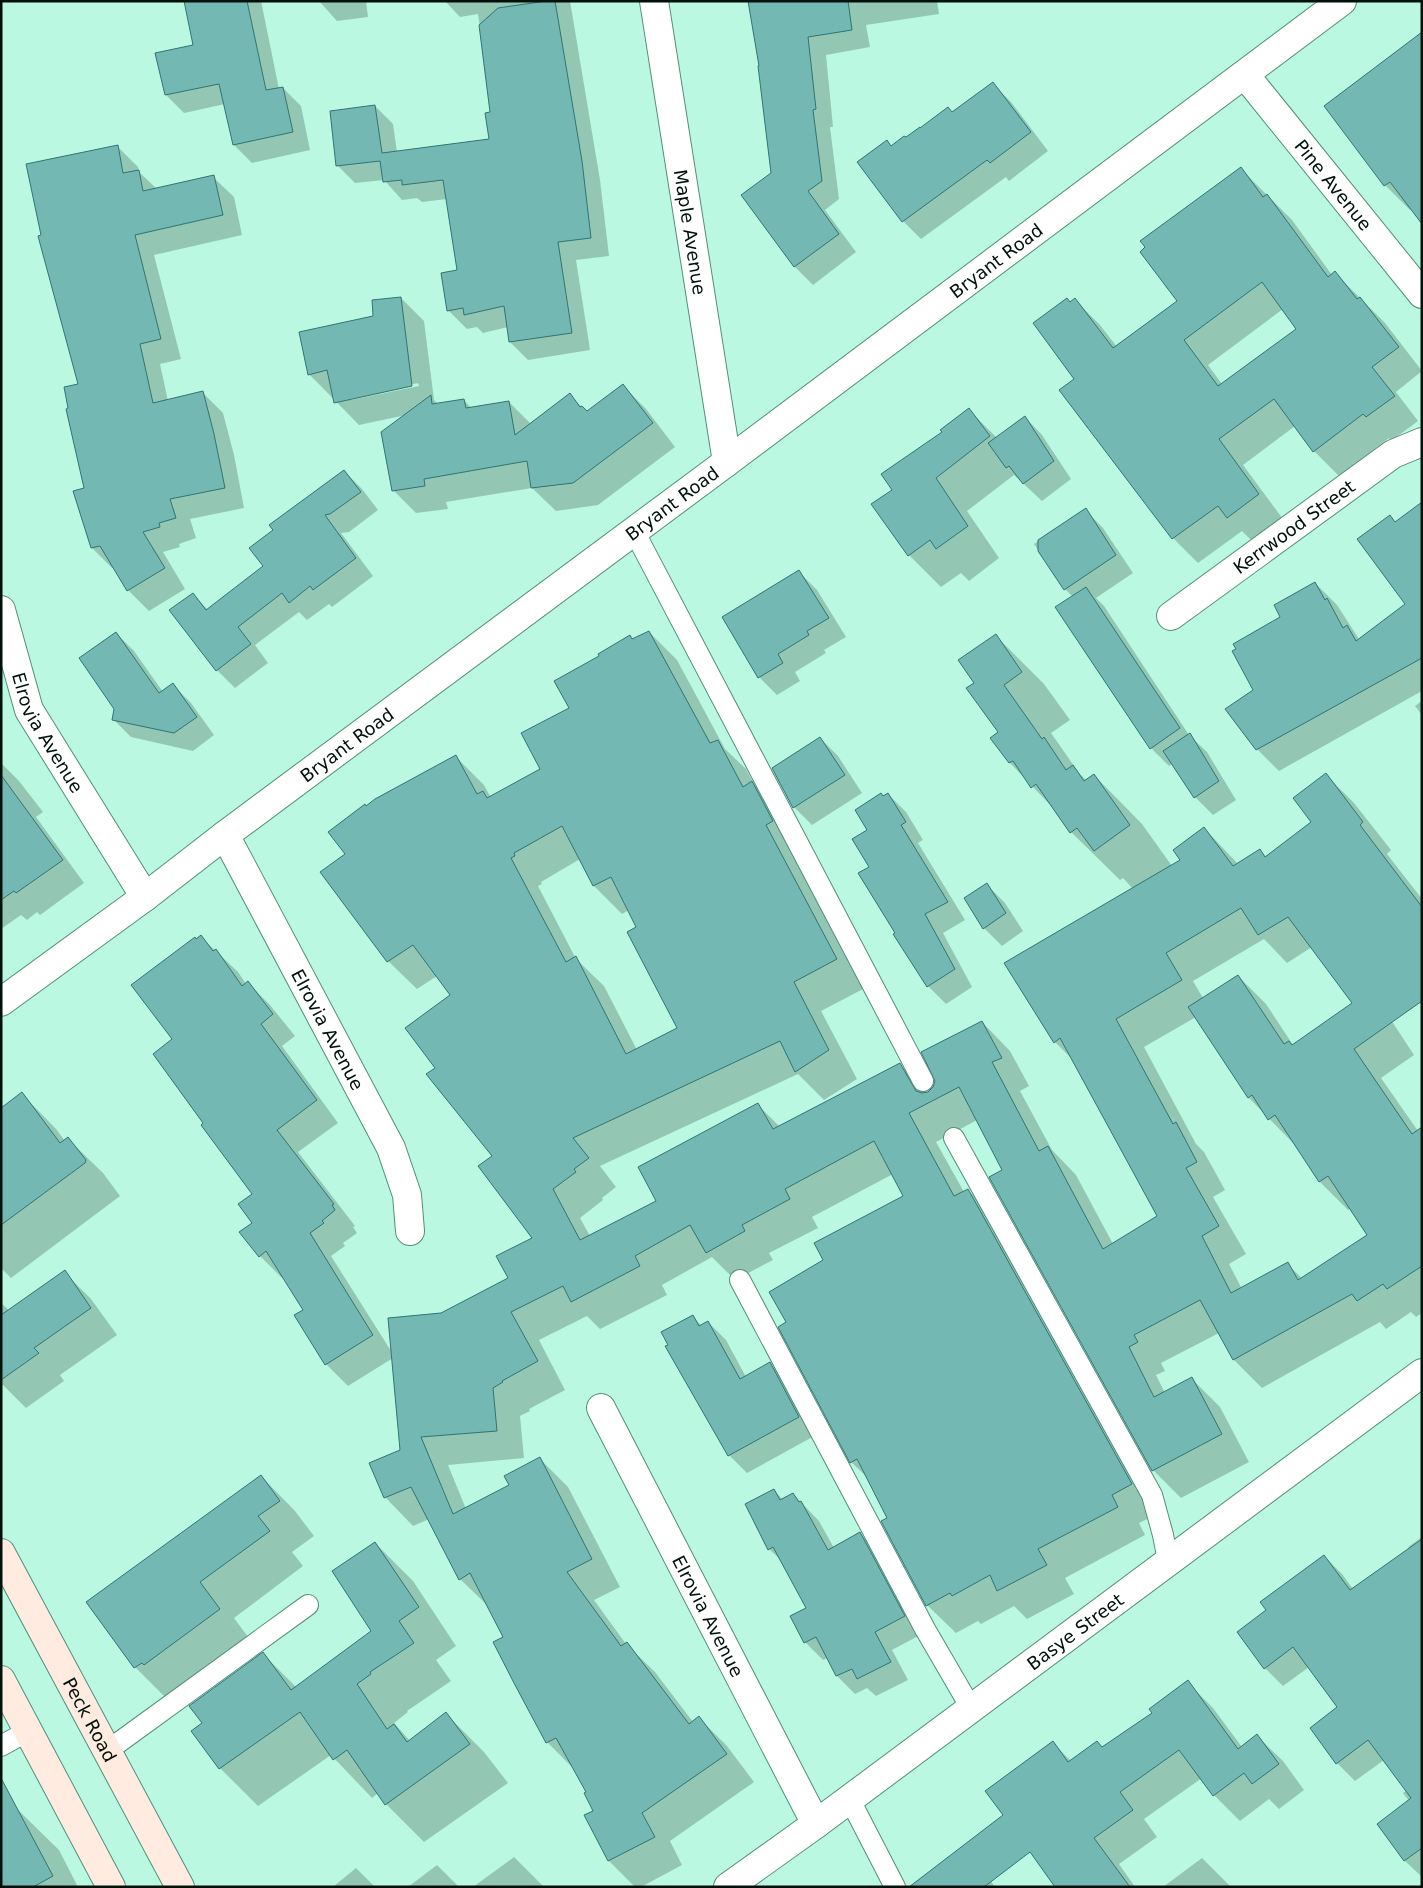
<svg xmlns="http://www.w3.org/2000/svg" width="1423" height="1888" viewBox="0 0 1423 1888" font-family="'DejaVu Sans',sans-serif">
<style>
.shadow{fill:#0003;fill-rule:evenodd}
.building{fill:#74b8b3;stroke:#307571;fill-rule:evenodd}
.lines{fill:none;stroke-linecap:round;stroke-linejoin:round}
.service-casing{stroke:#538e7a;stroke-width:22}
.minor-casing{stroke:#538e7a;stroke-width:30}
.secondary-casing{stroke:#538e7a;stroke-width:30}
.service{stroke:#fff;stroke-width:20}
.minor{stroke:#fff;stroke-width:28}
.secondary{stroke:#ffebe0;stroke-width:28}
.labels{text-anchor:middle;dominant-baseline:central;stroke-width:4;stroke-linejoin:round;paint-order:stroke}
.street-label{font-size:18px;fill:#00110a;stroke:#dbfff1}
</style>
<rect width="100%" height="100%" fill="#baf8e1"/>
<path class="shadow" d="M185,1H261L279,89L283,88L301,106L310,150L252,163L234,145L225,104L184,113L166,95L157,54L195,46Z
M319,1H366L368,17L337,21Z
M445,1H570L600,180L609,256L576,260L590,350L528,360L510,342L508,327L483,333L477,327L467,329L449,311L442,274L458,271L447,199L422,202L417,198L402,200L384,180L355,183L337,165L375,106L393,124L397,152L491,140L492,113L478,14L460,17Z
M749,1H937L939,14L866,25L870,47L826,55L833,127H830L839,199L825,210L856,252L813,285L795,267L743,195L772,174L761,67Z
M1422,37L1412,208L1410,210L1385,185L1326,106Z
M993,84L1011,102L1048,151L1009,181L1006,177L921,239L903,221L887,141L892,147L953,113Z
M118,147L138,167L139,172L157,189L213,177L234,197L242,235L154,255L181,359L160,364L168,401L203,393L223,413L234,455L244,508L190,519L196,538L179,544L180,547L163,552L185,589L149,611L128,590L114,567L112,568L92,548L86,489L80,385L43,236Z
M1241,169L1292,220L1332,275L1335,273L1385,323L1422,371L1396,392L1418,421L1391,441L1389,438L1339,476L1314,451L1295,426L1243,465L1283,519L1253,542L1242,531L1198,563L1173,538L1076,379L1071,304L1075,300L1100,325L1117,347L1179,302ZM1283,309L1298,330L1222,384L1208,365Z
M401,298L424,321L434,400L438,404L464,400L472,409L509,402L531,424L569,395L587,412L623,386L646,409L675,447L598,505L556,511L532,488L446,502L448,509L416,513L393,490L406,415L359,425L309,374L375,317ZM418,383L419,386L351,400V398Z
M969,410L997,438L1025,417L1042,435L1071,479L1042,501L1014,475L967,511L999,558L969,581L961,573L941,587L909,555L894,490L944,433Z
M344,471L362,489L378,510L349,532L341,533L373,576L332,607L329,604L307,620L299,612L255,645L268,663L235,688L217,670L171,611L193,594L208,610L264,567L275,530Z
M1422,504V691L1279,771L1257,749L1255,690L1282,618L1315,583L1337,605L1359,639L1407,605L1396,523Z
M1085,510L1103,528L1133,573L1096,598L1104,606L1189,735L1207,752L1236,800L1213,815L1195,797L1173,763L1169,766L1151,748L1073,597L1065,589L1034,544Z
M799,572L817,590L846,637L824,650L826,653L795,672L800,681L777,695L759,677Z
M649,632L677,660L725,749L746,769L754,784L780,811L865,988L821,1011L857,1079L824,1100L798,1074L600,1166L616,1187L602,1198L603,1200L580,1218L590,1236L658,1201L757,1104L780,1127L900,1065L928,1093L982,1022L1010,1051L1029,1086L1020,1091L1052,1150L1076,1175L1113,1244L1159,1217L1074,1061L1055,1042L1133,889L1123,878L1120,880L1071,832L1056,811L1010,763L1000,732L976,683L996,636L1044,684L1070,720L1051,733L1079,773L1087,781L1094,775L1142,824L1172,866L1182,860L1204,828L1238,864L1260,851L1267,857L1313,822L1326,775L1354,803L1391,850L1387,854L1422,899V990L1312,947L1287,963L1264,939L1193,981L1203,998L1238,976L1266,1004L1293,1045L1365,995L1393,1023L1414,1055L1381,1078L1418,1131L1422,1129V1313L1416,1317L1411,1312L1386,1329L1380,1322L1262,1388L1234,1360L1219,1333L1161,1363L1165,1371L1156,1375L1165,1393L1192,1379L1220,1407L1249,1462L1181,1498L1153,1470L977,1120L936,1142L964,1192L968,1190L996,1218L1160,1513L1139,1523L1145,1535L1065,1578L1074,1594L1027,1619L1014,1606L981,1624L978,1621L956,1633L927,1605L869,1479L851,1462L788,1322L825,1261L905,1196L893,1174L812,1217L818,1228L769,1253L773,1260L735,1280L712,1257L662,1285L667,1295L600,1329L587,1316L539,1340L565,1390L529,1409L530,1411L520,1416L524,1458L448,1465L466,1509L511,1486L540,1459L568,1487L620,1587L594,1600L626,1644L655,1672L693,1722L699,1718L727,1746L754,1782L670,1841L682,1865L641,1887H635L609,1861L585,1816L594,1811L588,1793L575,1770L547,1742L504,1638L489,1607L460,1579L429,1519L413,1526L385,1497L401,1451L393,1358L348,1386L326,1364L304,1310L284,1277L282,1278L260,1256L241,1232L254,1223V1194L205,1123L174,1039L196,940L201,937L238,972L246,984L248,983L270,1005L295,1036L282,1046L338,1123L298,1152L355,1226L353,1227L357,1233L343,1243L345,1246L331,1256L393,1354L441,1315L509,1279L534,1238L494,1156L436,1068L452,995L437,976L417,989L388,961L350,911L346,855L366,807L456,757L484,785L491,798L541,770L570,709L601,657L630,637L633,640ZM580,859L594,886L622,914L629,910L638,928L679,1029L637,1050L604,986L576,959L538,886L542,884L541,882ZM1196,1017L1248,1097L1297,1147L1320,1182L1348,1210L1351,1208L1369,1235L1303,1279L1287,1264L1242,1289L1229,1264L1246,1254L1213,1197L1225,1190L1204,1152L1196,1144L1144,1047Z
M116,633L134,651L163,692L173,685L191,703L214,735L193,751L131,737L113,719L116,709Z
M1422,701V715L1415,706Z
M820,738L838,756L862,793L812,825L794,807Z
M1,763L19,781L43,812L36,817L84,883L40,915L37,912L27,920L21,915L1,929Z
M888,794L906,812L923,840L918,843L965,920L943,933L972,987L946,1004L928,986L896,933L871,867L869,830L884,797Z
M987,885L1005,903L1023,931L1002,946L984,928L965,899Z
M22,1094L56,1129L65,1141L68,1139L103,1173L120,1196L11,1278L1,1268V1109Z
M64,1272L91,1299L117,1335L60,1375L64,1381L26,1408L1,1383V1303L10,1311Z
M692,1316L702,1326L708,1322L726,1340L746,1377L770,1364L788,1382L816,1435L747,1473L729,1455Z
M261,1476L295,1511L314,1536L292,1552L303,1566L234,1618L254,1645L170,1702L135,1667L88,1602Z
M774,1490L783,1500L793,1494L819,1521L834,1548L860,1534L878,1552L922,1634L892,1650L908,1680L876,1696L867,1688L855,1694L837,1676L828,1658L823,1660L805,1642L792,1616L808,1608L784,1563L769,1549Z
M1422,1537V1877L1405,1861L1378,1824L1409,1801L1403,1793L1407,1790L1384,1760L1355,1781L1337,1763L1339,1707L1309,1667L1283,1686L1265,1668L1268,1611L1324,1556L1342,1574L1353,1589L1410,1549L1408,1547Z
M375,1543L413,1581L456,1646L436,1660L451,1681L407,1711L408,1712L394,1723L410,1741L446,1714L484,1752L508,1783L424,1842L386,1804L378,1793L372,1798L331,1755L258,1806L220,1768L204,1723L263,1654L296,1687L373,1631Z
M1187,1682L1213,1708L1242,1747L1257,1736L1283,1761L1304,1790L1279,1809L1269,1799L1240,1821L1214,1795L1202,1778L1144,1819L1157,1837L1119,1864L1135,1887H1065L1053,1743L1071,1761L1103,1748L1154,1713Z
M15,1807L59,1850L78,1887H1Z
M514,1857L544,1887H473Z
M1202,1858L1231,1887H1163Z
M437,1865L459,1887H408Z
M980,1866L995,1887H935Z
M356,1868L375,1887H333Z"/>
<path class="building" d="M184,1H247L266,90L283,87L293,132L233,145L219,84L165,95L155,53L193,45Z
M546,1H555L582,161L591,238L558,242L572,333L509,342L504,306L464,315L463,308L447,311L441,273L457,270L443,180L402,185V180L383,182L380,161L336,166L330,111L375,105L382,153L489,139L485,113L490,112L479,25L498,8Z
M748,1H848L852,30L808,37L816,109L813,110L822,181L808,191L839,234L794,267L741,195L771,173L758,66H759Z
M1422,32V224L1390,182L1384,186L1324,106Z
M993,82L1031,132L990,163L987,160L902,222L857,162L887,140L891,146L904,136L906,137L920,127V128L948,107L952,112Z
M118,145L123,173L139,170L143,191L214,175L223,215L135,235L161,339L140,344L153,403L203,391L214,434L225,488L170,499L176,518L159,523L160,527L143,532L165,568L127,591L100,546L91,548L73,491L84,488L66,409L68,408L64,387L78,384L38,236L41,235L26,164Z
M1241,167L1263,197L1267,194L1328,277L1335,271L1357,299L1360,297L1399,347L1372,367L1395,396L1366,417L1363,414L1313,452L1274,399L1219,439L1259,494L1227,518L1218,506L1172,539L1059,390L1074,379L1033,323L1067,298L1070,302L1075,298L1113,348L1177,301L1140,252L1145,247L1140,241ZM1262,282L1296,329L1218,386L1184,340Z
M401,297L412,386L334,403L327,370L308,375L299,332L373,316L372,300Z
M623,384L653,423L573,483L531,488L527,461L424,479L425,486L392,491L381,432L431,395L432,404L464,399L466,408L509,401L515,435L570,393L580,407L582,406L587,411Z
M969,408L990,436L936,478L968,526L936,549L930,540L908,556L871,504L892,490L881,474L942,432L940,430Z
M1025,416L1054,461L1023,484L1009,466L1006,468L988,443Z
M344,470L361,492L330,514L325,515L356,558L313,590L310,586L289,603L282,593L238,627L251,644L216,671L169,610L193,593L206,610L263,566L249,548L273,530L269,525Z
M1422,502V658L1256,750L1225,709L1253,690L1232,651L1236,649L1233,644L1280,617L1274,605L1315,582L1325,600L1327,598L1343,628L1347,625L1356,641L1405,604L1357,539L1390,515L1395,522Z
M1086,508L1116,555L1064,590L1038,551V540Z
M799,570L829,618L807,631L809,635L778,654L783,663L758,678L722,617Z
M1086,587L1180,728L1150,749L1055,607Z
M649,631L710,743L718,740L743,787L752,781L773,821L766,825L837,959L794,982L829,1050L795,1072L780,1041L573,1138L589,1158L574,1169L576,1172L553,1189L580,1240L656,1201L638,1167L758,1103L773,1129L900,1063L916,1091L922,1093L928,1092L933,1087L935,1081L921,1052L982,1021L1002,1058L992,1062L1039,1151L1048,1146L1103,1249L1157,1216L1060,1038L1054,1043L1004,963L1180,860L1173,850L1204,827L1233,866L1260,849L1265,857L1311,822L1293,798L1326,773L1363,822L1360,825L1422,907V1001L1354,1049L1412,1134L1422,1127V1266L1387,1289L1383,1284L1357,1301L1352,1294L1233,1360L1200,1300L1134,1335L1138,1342L1129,1347L1154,1397L1192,1377L1222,1434L1152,1471L989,1177L1002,1170L959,1087L909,1113L954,1196L968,1189L1132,1484L1112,1495L1118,1507L1038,1549L1047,1565L997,1591L990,1575L952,1596L950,1593L926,1606L881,1521L887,1518L857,1459L850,1463L778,1327L786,1322L769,1292L823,1260L814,1243L903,1196L874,1141L785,1189L790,1199L742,1225L745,1231L706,1253L690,1225L635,1256L640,1266L571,1302L563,1286L511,1312L538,1361L502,1381L503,1382L493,1388L497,1431L421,1437L453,1514L509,1485L504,1476L540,1457L592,1559L567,1572L621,1646L627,1642L689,1724L699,1716L727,1754L642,1813L655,1837L608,1861L584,1815L593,1811L584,1793L586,1792L556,1738L546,1743L515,1685L493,1642L503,1637L470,1573L459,1580L411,1487L384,1498L369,1463L400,1450L388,1318L441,1313L508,1278L496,1256L532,1238L478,1166L492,1156L426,1074L435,1068L405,1028L450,995L413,945L387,962L320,872L345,854L328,832L365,804L366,806L375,799L456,755L477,794L483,791L487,798L540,769L521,733L569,708L554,681L599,656L598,654L630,635L632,639ZM562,826L593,886L611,877L636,927L627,932L677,1028L626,1054L576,956L566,962L511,858L515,856L514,853ZM1241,908L1258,935L1288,917L1352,1003L1292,1045L1289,1041L1284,1044L1238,975L1188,1007L1248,1098L1252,1095L1268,1120L1275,1115L1319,1182L1328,1176L1367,1235L1298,1280L1288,1262L1231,1293L1202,1236L1219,1226L1186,1168L1197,1162L1176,1122L1173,1124L1116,1019L1182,980L1166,953Z
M116,632L159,693L173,683L197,717L174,733L112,720L114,709L79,658Z
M996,634L1022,672L1004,685L1042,739L1044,737L1066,770L1073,765L1084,781L1094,774L1130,825L1094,851L1077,828L1070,833L1036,784L1031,788L1013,761L1009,763L990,738L998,732L966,688L974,683L958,660Z
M1190,733L1219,781L1194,798L1163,751Z
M820,737L845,775L793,808L772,768Z
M1,775L63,860L16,893L14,891L1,900Z
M881,793L883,796L888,793L906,822L901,825L948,902L925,914L955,969L927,987L893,934L895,933L858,873L869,867L852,839L867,830L855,810Z
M987,883L1006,913L983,929L964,898Z
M201,935L213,951L216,949L242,986L248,981L273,1014L261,1024L317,1100L277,1130L334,1204L332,1205L335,1210L322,1221L324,1223L310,1233L373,1335L325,1365L294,1315L303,1310L266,1251L259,1257L239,1232L252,1223L238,1204L252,1194L201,1125L203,1123L153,1054L172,1039L131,985L195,937L196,939Z
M22,1092L60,1143L68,1137L86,1160L85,1163L1,1225V1108Z
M65,1270L91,1308L34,1348L39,1353L1,1380V1315Z
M693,1315L699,1326L708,1321L740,1379L770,1362L799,1417L728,1456L665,1346L668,1345L661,1332Z
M261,1475L280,1501L258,1516L270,1531L200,1582L220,1609L144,1665L142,1663L134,1668L86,1602Z
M774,1489L780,1500L793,1493L799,1502L801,1501L828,1550L860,1532L905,1616L875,1632L891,1662L857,1679L852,1669L836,1676L816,1637L804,1643L790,1616L806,1608L773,1547L768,1550L745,1504Z
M1422,1539V1848L1404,1861L1377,1824L1411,1798L1368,1740L1336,1764L1310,1728L1337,1707L1293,1647L1264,1669L1237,1632L1266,1610L1260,1602L1324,1555L1350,1590Z
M375,1542L419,1607L399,1621L414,1643L370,1672L371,1674L357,1684L387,1729L394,1724L407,1742L446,1712L470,1744L385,1805L347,1750L333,1760L300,1712L219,1769L191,1731L202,1723L189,1706L263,1652L291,1690L371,1631L332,1571Z
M1188,1680L1238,1749L1257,1734L1279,1764L1252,1784L1244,1773L1213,1796L1179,1750L1120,1792L1133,1810L1094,1838L1130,1887H1055L1030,1852L984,1887H909L1003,1815L985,1791L1053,1741L1068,1762L1097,1741L1102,1747L1152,1713L1149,1709Z
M1,1778L53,1876L33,1887H1Z"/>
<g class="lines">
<g class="service-casing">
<path id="service" d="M634,531L923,1081
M954,1138L1152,1495L1163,1535L1168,1561
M740,1280L925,1629L971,1708
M1,1746L28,1731
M107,1751L308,1605
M849,1798L895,1887"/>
</g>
<g class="minor-casing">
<g id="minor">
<path id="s1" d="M654,1L727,462"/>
<path id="s2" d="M1245,75L1422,294"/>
<path id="s3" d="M1,610L29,710L145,897"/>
<path id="s4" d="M1171,616L1393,454L1422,442"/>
<path id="s5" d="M225,835L391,1148L407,1195L410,1231"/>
<path id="s6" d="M1,1002L145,897L225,835L727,462L1342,1"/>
<path id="s7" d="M601,1408L816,1824"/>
<path id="s8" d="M728,1887L816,1824L1422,1373"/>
</g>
</g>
<g class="secondary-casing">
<g id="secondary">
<path id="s9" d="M1,1553L180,1887"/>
<path d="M1,1680L111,1887"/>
</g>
</g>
<use href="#service" class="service"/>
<use href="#minor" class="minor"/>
<use href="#secondary" class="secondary"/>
</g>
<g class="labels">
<g class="street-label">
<text stroke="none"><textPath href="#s2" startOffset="141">Pine Avenue</textPath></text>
<text stroke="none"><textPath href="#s1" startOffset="234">Maple Avenue</textPath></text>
<text stroke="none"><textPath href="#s6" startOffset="1241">Bryant Road</textPath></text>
<text stroke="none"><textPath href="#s6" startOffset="836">Bryant Road</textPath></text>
<text stroke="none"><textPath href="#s4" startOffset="152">Kerrwood Street</textPath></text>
<text stroke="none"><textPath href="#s3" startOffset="132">Elrovia Avenue</textPath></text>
<text stroke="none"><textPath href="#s6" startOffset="431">Bryant Road</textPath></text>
<text stroke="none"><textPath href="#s5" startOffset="220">Elrovia Avenue</textPath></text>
<text stroke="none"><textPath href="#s7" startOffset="234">Elrovia Avenue</textPath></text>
<text stroke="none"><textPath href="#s8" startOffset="431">Basye Street</textPath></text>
<text stroke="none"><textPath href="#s9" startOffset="189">Peck Road</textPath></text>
</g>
</g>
<rect width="1423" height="1888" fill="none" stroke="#00110a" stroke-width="5"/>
</svg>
